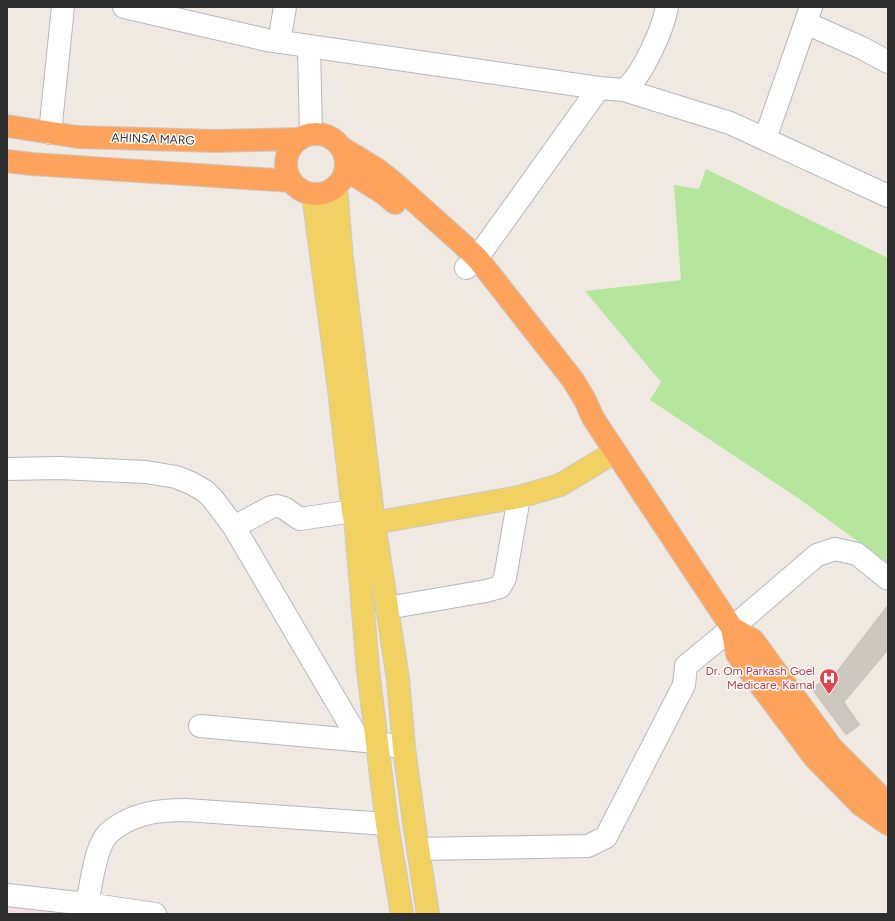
<svg xmlns="http://www.w3.org/2000/svg" width="895" height="921" viewBox="0 0 895 921" font-family="Figtree,sans-serif">
<style>
.medical{fill:#f5dfe0}
.green{fill:#b6e59e}
.building{fill:#cbc7bf;stroke:#cbc5ba}
.lines{fill:none;stroke-linecap:round;stroke-linejoin:round}
.minor-casing{stroke:#b4b7c1;stroke-width:24}
.major-casing{stroke:#c9c9c9;stroke-width:24}
.highway-casing{stroke:#c9c9c9;stroke-width:24}
.minor{stroke:#fff;stroke-width:22}
.major{stroke:#f2d163;stroke-width:22}
.highway{stroke:#ffa35c;stroke-width:22}
.labels{text-anchor:middle;dominant-baseline:central;stroke-width:3;stroke-linejoin:round;paint-order:stroke}
.street-label{font-size:12px;fill:#2e2e2e;stroke:#fff}
.health-label{font-size:12px;fill:#be3a42;stroke:#fff;text-anchor:end}
</style>
<rect width="100%" height="100%" fill="#efe9e1"/>
<path class="medical" d="M7,905L59,911V914H7Z"/>
<path class="green" d="M706,169L888,258V563L798,498L650,400L661,382L585,291L681,280L674,185L699,189Z"/>
<path class="building" d="M887,606L888,650L844,702L860,725L846,735L811,688L835,674Z"/>
<g class="lines">
<g class="minor-casing">
<path id="minor" d="M124,7L267,40L599,88L624,90L730,123L888,196
M806,23L862,48L888,62
M279,42L285,7
M309,46L311,134
M624,90C642,77 663,29 667,7
M50,133L63,7
M765,139L811,7
M466,268L477,258L599,88
M7,469L59,468L146,472L176,477L191,483L205,491L213,499L234,527L359,740
M234,527L271,507L277,506L284,508L300,519L353,511
M387,608L486,591L500,587L505,578L519,497
M200,726L376,742L404,748
M418,849L588,846L606,837L684,685L686,666L732,628L817,555L835,549L857,554L888,579
M7,895L87,904L155,914
M87,904C91,886 94,857 103,841C106,834 112,830 118,826C139,812 162,810 186,810L387,824"/>
</g>
<g class="major-casing">
<path id="major" d="M336,187L342,259L374,523L398,679L404,748L414,822L428,914
M313,194L339,389L353,511L356,527L368,670L387,824L402,914
M374,523L519,497L560,485L615,452"/>
</g>
<g class="highway-casing">
<path id="highway" d="M7,126L78,137L216,141L299,139
M286 164a30 30 0 1 1 60 0a30 30 0 1 1-60 0Z
M342,148L378,170L392,181L459,241L477,258L489,273L573,380L585,400L593,418L732,628L737,654L814,757L861,805L888,824
M7,161L32,164L291,181
M346,170L383,193L395,203
M732,628L753,640L832,748L880,796L888,802"/>
</g>
<use href="#minor" class="minor"/>
<use href="#major" class="major"/>
<use href="#highway" class="highway"/>
</g>
<defs>
<g id="hospital-pin" transform="scale(1)"><path d="M0 17L-7.5 6A9.5 9.5 0 1 1 7.5 6Z" fill="#e0444e" stroke="#fff"/><path d="M-5-5h3v3.5h4V-5h3V5h-3V1.5h-4V5h-3Z" fill="#fff"/></g>
</defs>
<g fill-rule="evenodd">
<use href="#hospital-pin" x="829" y="678"/>
</g>
<g class="labels">
<g class="street-label">
<text transform="translate(153 139) rotate(2)">AHINSA MARG</text>
</g>
<g class="health-label">
<text x="815" y="671">Dr. Om Parkash Goel<tspan x="815" dy="14">Medicare, Karnal</tspan></text>
</g>
</g>
<rect width="895" height="921" fill="none" stroke="#2e2e2e" stroke-width="16"/>
</svg>
